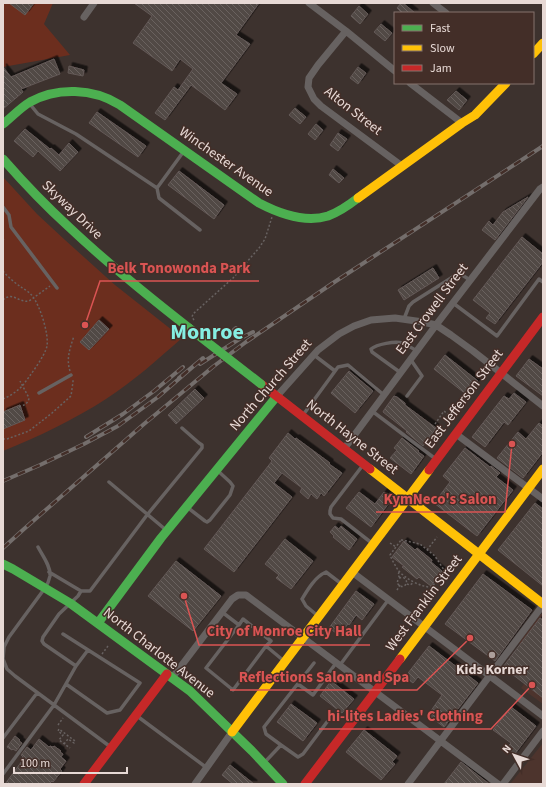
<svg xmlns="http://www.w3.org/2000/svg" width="546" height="787" viewBox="0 0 546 787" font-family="'Source Sans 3',sans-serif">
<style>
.built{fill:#4d342d}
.green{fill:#6c2e1e}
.building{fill:url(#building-back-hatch);stroke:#635957;filter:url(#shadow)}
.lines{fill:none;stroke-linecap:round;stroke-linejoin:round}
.path{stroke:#686261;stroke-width:1.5;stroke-dasharray:2 2;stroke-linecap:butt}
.lane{stroke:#676261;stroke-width:3.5}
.street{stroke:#676261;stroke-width:7}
.fast{stroke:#4caf50;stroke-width:9}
.slow{stroke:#ffc107;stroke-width:9}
.jam{stroke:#c62828;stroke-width:9}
.rail-casing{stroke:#746e6c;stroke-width:4}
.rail{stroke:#432e28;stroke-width:2.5;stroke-dasharray:8;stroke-linecap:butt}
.fast-bridge{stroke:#4caf50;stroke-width:9}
.poi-dot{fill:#ac9f9b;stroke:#432e28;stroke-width:1.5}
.labels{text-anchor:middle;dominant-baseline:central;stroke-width:3;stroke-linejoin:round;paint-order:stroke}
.street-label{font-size:14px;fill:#e7d9d5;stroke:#432e28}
.poi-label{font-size:14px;font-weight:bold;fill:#e7d9d5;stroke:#432e28}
.town-label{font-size:22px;font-weight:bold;fill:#85eee2;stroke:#432e28}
.leader{fill:none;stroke:#da5453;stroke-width:1.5}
.callout-dot{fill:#da5453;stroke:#432e28;stroke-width:1.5}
.callout-label{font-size:15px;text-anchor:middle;font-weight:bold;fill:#da5453;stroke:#432e28;stroke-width:3;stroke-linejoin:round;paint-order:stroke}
</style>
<defs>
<pattern id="building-back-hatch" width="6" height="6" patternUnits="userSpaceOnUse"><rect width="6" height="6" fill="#514844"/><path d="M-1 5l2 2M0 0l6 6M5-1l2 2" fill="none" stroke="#6a625e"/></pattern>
<filter id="shadow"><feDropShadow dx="3.5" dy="-3.5" stdDeviation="0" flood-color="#0009"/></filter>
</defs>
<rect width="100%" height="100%" fill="#3d322e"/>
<path class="built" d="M541,614L543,615V704L521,688L542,660L519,643Z
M543,743V784H511V783Z"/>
<path class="green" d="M3,3H53L44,24L70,55L3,67Z
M3,177L37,214L65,240L115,285L182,338C158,359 134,381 106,399C75,419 38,437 3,451Z"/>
<path class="building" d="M9,3H34L25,15Z
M134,3H259L236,35L250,44L221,83L237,94L225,110L191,85L165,120L155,113L174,87L178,90L193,69L180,59L172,71L133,43L152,16Z
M401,3H403L415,13H402L397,8Z
M359,6L368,14L360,24L351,16Z
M381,24L392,33L385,41L374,32Z
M54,59L60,74L21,89L23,92L3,109V67L11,77Z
M69,66L84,70L83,76L68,73Z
M358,67L366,73L358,84L350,78Z
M456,91L467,100L459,110L447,100Z
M295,108L306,117L300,124L289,115Z
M97,112L146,146L138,157L89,123Z
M316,124L323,130L315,140L308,134Z
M25,129L50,149L51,148L59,155L69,143L78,152L60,171L38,151L33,157L14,141Z
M338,133L347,139L338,151L330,145Z
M333,169L344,178L339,183L329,175Z
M179,171L224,205L214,219L168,185Z
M528,197L495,240L482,230L489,221L493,225L503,212Z
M522,237L543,254V262L495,324L486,318L490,313L473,300Z
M433,268L439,278L404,300L398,290Z
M99,320L109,329L89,350L80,342Z
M445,355L478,381L467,395L434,369Z
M529,359L543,369V396L516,376Z
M349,371L373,391L355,413L331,393Z
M195,389L204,398L176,424L168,415Z
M514,393L526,402L508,425L504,422L485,447L472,437L504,396L509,399Z
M394,396L397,397L405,403V405L436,428L423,446L406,432L407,431L383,412L384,410Z
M20,405L25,420L3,429V412Z
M539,423L543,426V452L523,478L497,458L518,432L526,439Z
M288,433L295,439L296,438L330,463L329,464L342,473L324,496L321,493L317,499L311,494L308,499L300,492L302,488L282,473L274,483L292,497L234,572L204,549L272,461L269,458Z
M402,438L419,451L418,452L424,456L411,474L390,458L397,450L394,448Z
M465,448L490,467L491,466L500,473L496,477L513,490L477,536L434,503L450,482L443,476Z
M359,492L375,504L384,492L392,499L371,527L346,508Z
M535,503L543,509V586L498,550Z
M335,526L339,529L341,526L357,539L349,550L333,537L334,536L330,532Z
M285,539L313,561L291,589L276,578L279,575L265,564Z
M404,541L415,550L417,548L432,560L431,562L442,571L431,586L419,577L417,579L402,567L404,566L392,557Z
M176,561L221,596L193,631L148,596Z
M483,574L532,610L495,661L445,624Z
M356,591L374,604L362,620L356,615L349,625L348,624L339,635L329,628Z
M540,618L543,620V698L503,667Z
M429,646L478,683L444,727L428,715L442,695L418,677L413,683L405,677Z
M331,681L354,699L342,713L320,696Z
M291,704L317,723L303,741L277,722Z
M511,707L536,726L514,755L506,749L511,743L493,730Z
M364,730L397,756L392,762L395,764L381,780L346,752Z
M15,736L20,740L19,741L22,743L16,751L13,749L12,750L7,747Z
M39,739L49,747L50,746L53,747L54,746L61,751L60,752L63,754L61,757L66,761L60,769L62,771L53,782L52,781L49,784H5L22,761L21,760L23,757L21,755L27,747L31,750Z
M461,762L484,780L489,784H444Z
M230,765L254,784H233L222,775Z"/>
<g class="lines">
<path class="path" d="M3,240L4,239
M3,271C8,277 15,283 21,287C25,290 30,292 33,297C40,306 49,334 47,346C45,356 29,377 23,385C18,391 10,396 3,399
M3,300C13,291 18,303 29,301L50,286
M194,320L192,317L193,314L233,278L259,248L265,239L272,217
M70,371C66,359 70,348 74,336
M19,407C24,405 28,404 29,398L20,381
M435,424L444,411L449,415
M3,439H7L29,431L52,413L71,396L73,382V380
M401,540H402L420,544L435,556L444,570L443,572L432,587C422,588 404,578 398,570C395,565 392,560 390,555Z
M390,543L396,547
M427,550L437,537
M399,572L398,575L400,578
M397.5 582a4.5 4.5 0 1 1 9 0a4.5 4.5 0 1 1-9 0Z
M438,579L444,584
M407,584L410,585L413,583
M397,590L400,585
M102,654L108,646
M58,725L63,718
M64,744L68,739L74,743L75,741L59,729L58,731L63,735L59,740L70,748"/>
<path class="lane" d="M29,103L38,114L76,134L157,188L184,151
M157,188L159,198L200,230
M3,207L9,215L11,227L57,288
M453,303L497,336L539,279L543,282
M404,319L409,306L413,302L459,273L470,280
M314,355L335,371
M401,373L372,352L371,349C377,344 395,341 402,343C407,345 412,348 417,351
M39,393L71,375
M407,396L422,376L411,360
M372,411L437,460
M303,415L338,367L348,365L384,395
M363,465L331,507L330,511V514L333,518L341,519L373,544
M109,482L166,530
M187,507L205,521L207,522L210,520L230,495L233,486L230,482L217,470
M38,547C42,555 51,566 50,576C49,581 47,585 45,588L9,637L4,647L3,659L7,669L15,676L112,748
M49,572L81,591H90L147,515L202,448V445L199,443L182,428
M222,612L239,625L206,668L233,690L266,646L284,661
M318,616L306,606L302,599C308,589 315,577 326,572L343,585
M239,625L243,619L271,641L266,646
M63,634L140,683L120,710L107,713L66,684
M340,665L389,599
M76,666L44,644L42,641L43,637L59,614L78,596L81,591
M298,684L313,695L336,663
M137,716L207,768
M3,738L37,693
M281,745L266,734L264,727L314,663
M264,763L281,745L298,757L303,754L327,722
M3,774L54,705L76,666L88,650"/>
<path class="street" d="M309,3L346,31L395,71
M433,3L446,13
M84,17L94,3
M346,31L318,65L309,78L308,87L314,99L321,106L402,166
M410,83L462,123
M277,396L318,350L339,334L354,326L371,320L395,318L423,322L436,325L451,335L473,351L543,406
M456,434L543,499
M344,449L436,325L540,189L543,187
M352,572L543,716
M172,678L232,599L238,595H246L498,784
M195,784L232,732
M408,784L543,605
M503,784L543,731"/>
<path class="fast" d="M3,124C12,117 20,108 30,102C57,87 93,88 120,105L259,203C280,214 305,223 328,216C339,212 349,205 358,198
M3,159C24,183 46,206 69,227C107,263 148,296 189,328
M3,564L13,569L70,603L190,691L252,751L283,784
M98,623L161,538L277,396"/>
<path class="slow" d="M533,54L543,43
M358,198L462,123L475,115L506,83
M370,469L543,604
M400,659L543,469
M232,732L429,470"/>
<path class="jam" d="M261,384L370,469
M429,470L543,317
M84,784L167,674
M305,784L400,659"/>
<g class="rail-casing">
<path id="rail" d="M226,337L236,328
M200,364L241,338L253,332
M86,437L123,414L154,391L183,367
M3,481L40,465L84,444L118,426L158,397L203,358L179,378
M3,548L24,529L144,424L214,366L246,342L333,283L543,146"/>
</g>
<use href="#rail" class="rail"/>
<path class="fast-bridge" d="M189,328L261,384"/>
</g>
<circle class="poi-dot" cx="492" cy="655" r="4"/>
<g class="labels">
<g class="street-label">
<text transform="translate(353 111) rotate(38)">Alton Street</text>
<text transform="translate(226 162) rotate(35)">Winchester Avenue</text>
<text transform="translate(72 210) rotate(44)">Skyway Drive</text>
<text transform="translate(432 309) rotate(-53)">East Crowell Street</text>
<text transform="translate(271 385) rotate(-49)">North Church Street</text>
<text transform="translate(464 399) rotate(-53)">East Jefferson Street</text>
<text transform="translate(352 437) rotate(38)">North Hayne Street</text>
<text transform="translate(424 603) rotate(-53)">West Franklin Street</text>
<text transform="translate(159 653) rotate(38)">North Charlotte Avenue</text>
</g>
<g class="poi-label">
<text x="492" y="670">Kids Korner</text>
</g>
<g class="town-label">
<text x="207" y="332">Monroe</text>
</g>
</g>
<path class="leader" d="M85 325L100 281H259M512 444L505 512H376M184 596L199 645H370M470 638L417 690H230M532 685L491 729H319"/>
<g class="callout-dot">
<circle cx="85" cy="325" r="4"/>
<circle cx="512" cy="444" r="4"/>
<circle cx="184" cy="596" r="4"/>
<circle cx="470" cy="638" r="4"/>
<circle cx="532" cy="685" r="4"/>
</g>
<g class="callout-label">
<text x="179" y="273">Belk Tonowonda Park</text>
<text x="440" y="504">KymNeco's Salon</text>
<text x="284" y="636">City of Monroe City Hall</text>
<text x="324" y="682">Reflections Salon and Spa</text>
<text x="405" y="721">hi-lites Ladies' Clothing</text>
</g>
<rect width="546" height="787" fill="none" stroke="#e7d9d5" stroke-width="8"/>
<rect x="394" y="12" width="140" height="72" fill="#432e28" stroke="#85726d"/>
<rect x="402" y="25" width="20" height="6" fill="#4caf50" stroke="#85726d"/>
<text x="430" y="32" font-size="12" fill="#e7d9d5">Fast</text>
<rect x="402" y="45" width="20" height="6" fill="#ffc107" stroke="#85726d"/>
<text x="430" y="52" font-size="12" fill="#e7d9d5">Slow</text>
<rect x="402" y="65" width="20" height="6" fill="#c62828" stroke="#85726d"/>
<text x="430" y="72" font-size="12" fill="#e7d9d5">Jam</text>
<g transform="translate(514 755) rotate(310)" stroke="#432e28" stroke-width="3" paint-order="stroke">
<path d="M0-3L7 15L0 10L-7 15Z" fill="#e7d9d5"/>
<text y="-6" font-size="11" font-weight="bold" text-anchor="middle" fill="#e7d9d5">N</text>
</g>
<path d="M14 767v6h113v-6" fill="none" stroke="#e7d9d5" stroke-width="2"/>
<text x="20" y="767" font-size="12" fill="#e7d9d5" stroke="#432e28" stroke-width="3" paint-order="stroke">100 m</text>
</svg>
